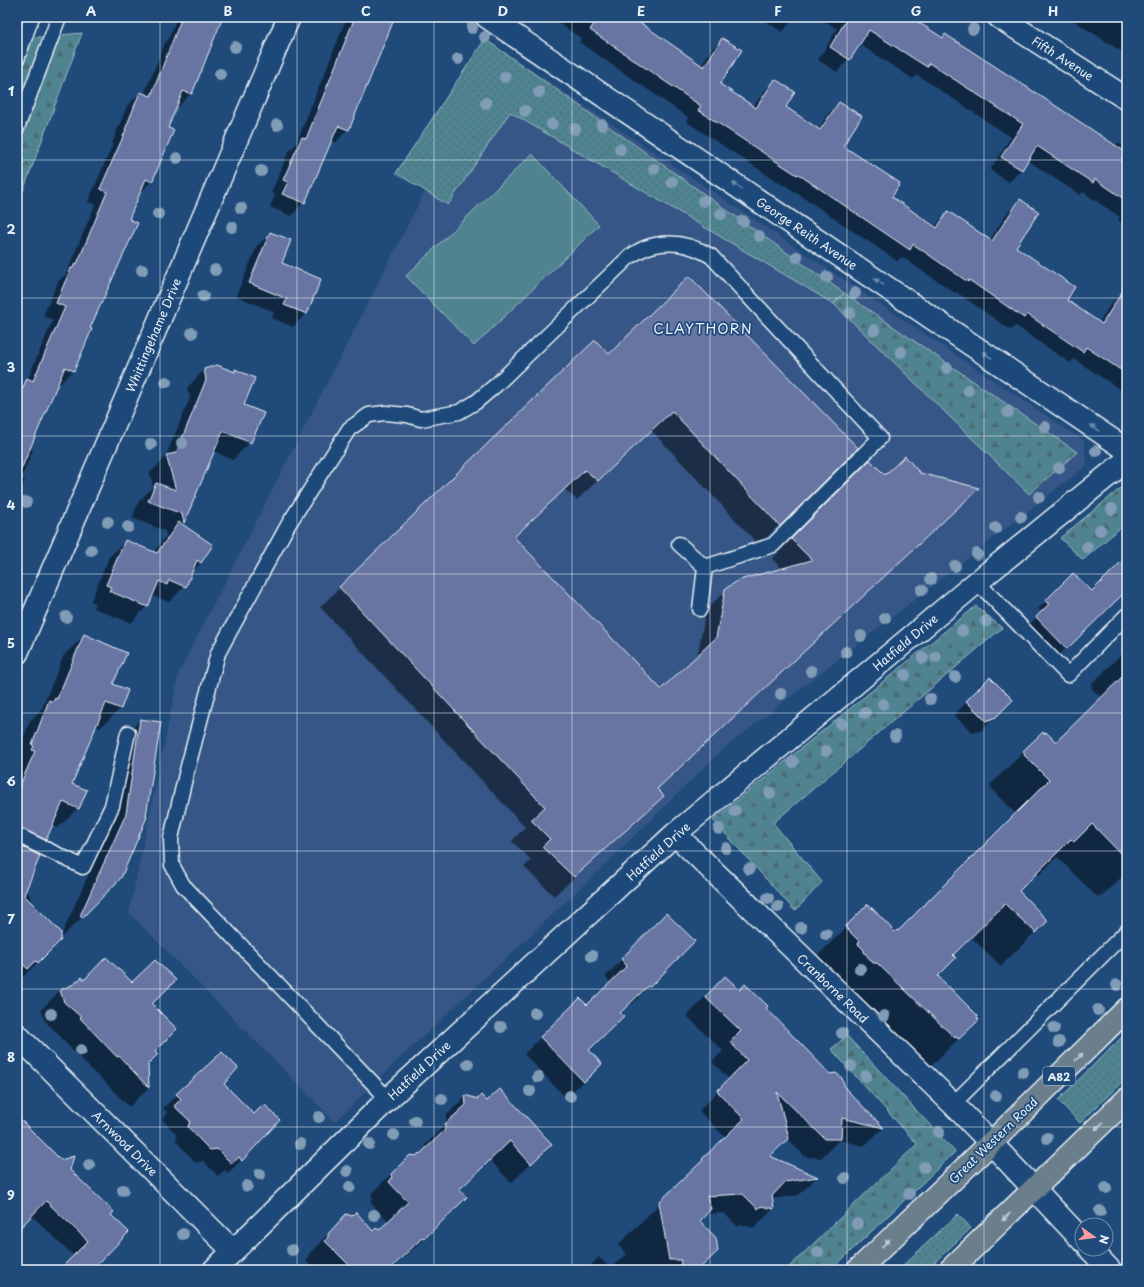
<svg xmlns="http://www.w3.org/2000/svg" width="1144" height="1287" viewBox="0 0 1144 1287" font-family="'Playpen Sans',sans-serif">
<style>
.built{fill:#355786}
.grass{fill:url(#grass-dots);stroke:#9cbac4}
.forest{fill:url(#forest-firs);stroke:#9cbac4}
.garden{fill:#508390;stroke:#9cbac4}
.shadow{fill:#0007}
.building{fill:#6875a2;stroke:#e8f1f8}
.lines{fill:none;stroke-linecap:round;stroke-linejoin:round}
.service-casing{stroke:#e8f1f8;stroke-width:17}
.minor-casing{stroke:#e8f1f8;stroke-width:25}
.tertiary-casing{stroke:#e8f1f8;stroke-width:25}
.primary-casing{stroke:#e8f1f8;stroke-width:25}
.service{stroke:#1f4a7a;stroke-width:14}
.minor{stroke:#1f4a7a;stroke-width:22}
.tertiary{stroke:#1f4a7a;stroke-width:22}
.primary{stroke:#6b7e8b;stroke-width:22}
.tree{fill:#819cb6}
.oneway{fill:#6f8dac}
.oneway2{fill:#c2ced7}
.grid{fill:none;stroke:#e8f1f8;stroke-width:1;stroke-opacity:0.55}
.labels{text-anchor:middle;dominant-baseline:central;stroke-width:3.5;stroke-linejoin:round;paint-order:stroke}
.shield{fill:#1f4a7a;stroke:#acbfd2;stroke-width:1}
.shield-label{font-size:11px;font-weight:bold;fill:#e8f1f8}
.street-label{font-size:12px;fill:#e8f1f8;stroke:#1f4a7a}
.quarter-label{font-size:14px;letter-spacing:1px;fill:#e8f1f8;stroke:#1f4a7a}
.neatline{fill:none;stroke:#e8f1f8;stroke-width:1.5}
.grid-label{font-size:13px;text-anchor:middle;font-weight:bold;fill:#e8f1f8}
</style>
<defs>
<pattern id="grass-dots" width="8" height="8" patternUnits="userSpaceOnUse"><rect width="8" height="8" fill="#508390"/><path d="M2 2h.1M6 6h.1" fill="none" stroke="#4c6b74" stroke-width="1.8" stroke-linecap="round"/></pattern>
<pattern id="forest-firs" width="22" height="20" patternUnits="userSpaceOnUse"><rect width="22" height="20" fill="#508390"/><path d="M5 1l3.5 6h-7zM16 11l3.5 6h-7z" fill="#4c6b74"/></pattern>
</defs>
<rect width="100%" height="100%" fill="#1f4a7a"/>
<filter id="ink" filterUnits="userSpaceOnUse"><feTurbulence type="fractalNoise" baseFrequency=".025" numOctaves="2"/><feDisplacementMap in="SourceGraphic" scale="8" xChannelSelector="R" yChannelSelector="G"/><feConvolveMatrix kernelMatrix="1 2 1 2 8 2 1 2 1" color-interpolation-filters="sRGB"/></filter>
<g filter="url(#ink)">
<path class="built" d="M485,39L1084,441L1087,465L722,750L607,863L392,1066L335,1122L129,913L179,672L425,191L396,173Z"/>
<path class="grass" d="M485,39L844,293L834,304L510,112L448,205L396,173Z
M1127,1032V1077L1080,1123L1058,1100Z
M958,1214L971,1228L926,1270H898Z"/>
<path class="forest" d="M82,33L17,207V39Z
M844,293L1077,452L1029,494L834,304Z
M1127,483V522L1083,560L1060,538Z
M976,606L1002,628L773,823L822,882L795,911L713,820Z
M847,1036L955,1152L831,1270H786L917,1144L831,1049Z"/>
<path class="garden" d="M532,154L599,225L474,346L406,276Z"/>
<path class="shadow" d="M177,17H223L220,25L218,27L191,93L178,107L176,106L167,129L151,182L138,195L127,219L73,370L60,384L57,382L29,448L33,450L21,479L25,481L17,500V390L27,380L53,320L43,316L58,282L66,274L95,205L88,202L113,144L112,143L127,106L140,93L144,94L165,43L168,40Z
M347,17H394L348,129L335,143L330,141L304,202L291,216L270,207L275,195L271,193L289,151L296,144Z
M549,17H629L701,66L710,51L722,39L719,85L753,107L763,93L775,80L784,107L818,130L827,115L839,103L842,146L890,197L934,227L948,212L990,240L1008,212L1020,200L1014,248L1065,300L1099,323L1110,305L1122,293L1127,296V394L1074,359L1070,363L1016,326L1011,330L956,292L955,293L902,257L897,261L785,185L784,186L687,122L689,118L579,42L581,38Z
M766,17H796L782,32L764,20Z
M818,17H908L942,39L945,35L1115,146L1118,143L1127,148V226L1118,220L1120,217L1083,192L1080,195L1027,160L1021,170L1009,182L990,170L1011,137L917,75L913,79L859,44L849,59L837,72L818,60L837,29Z
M1068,17H1127V55Z
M1127,56V63L1124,61Z
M270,233L281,264L306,313L293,327L272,318L274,312L236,296L257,246Z
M595,341L609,356L857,448L759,545L651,430L577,500L564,489L513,538L661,690L697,657L706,610L726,590L782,569L772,559L870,462L885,476L920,474L958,507L656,790L663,796L643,815L554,896L524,867L531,860L512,841L525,827L320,607Z
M204,370L233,373L236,370L250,442L233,460L214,451L183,523L181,525L212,546L201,563L191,572L185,586L169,602L154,596L150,600L147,606L131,623L93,608L95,603L91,601L109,557L125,541L153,553L166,536L165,531L132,518L139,501L153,487L150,473L165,458L190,398L187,388Z
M1127,558V588L1059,655L1029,625L1042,612L1038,609L1073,574L1092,593Z
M84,636L112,685L127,691L120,709L100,728L95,726L70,784L78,808L58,828L52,825L46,839L32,853L23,887L29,894L32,904L60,940L18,982L17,754L30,721L42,708L64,655Z
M1127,648V872L1101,897L1098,895L1097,897L1057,857L1039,875L1037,872L1017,891L1046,921L1001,966L971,937L952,956L937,976L977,1020L925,1072L812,961L846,928L895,933L898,932L1016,814L991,789L992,788L990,785L1043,733L1056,743L1102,698L1091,688L1093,687L1091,685Z
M990,679L996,716L982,730L973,733L954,715Z
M140,720L145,817L82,917L62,937L61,936L106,835L121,740Z
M649,931L694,941L632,1004L630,1002L619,1013L588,1050L601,1064L566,1098L524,1054L541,1037L587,1006L611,983L605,977Z
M84,981L154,1051L147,1063L148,1088L129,1107L98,1075L97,1076L61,1038H62L45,1021L41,1010L60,990Z
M740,991L764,1008L883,1128L864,1146L839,1140L821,1158L806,1157L787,1139L769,1157L817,1177L799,1195L771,1199L773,1209L754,1228L741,1224L738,1227L724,1213L706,1214L698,1221L717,1251L699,1270H586L599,1257L610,1268L627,1254L618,1245L726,1138L699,1111L729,1079L712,1062L723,1051L687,1016L706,996Z
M222,1053V1084L241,1160L228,1173L225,1170L218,1176L203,1161L196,1163L176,1141L177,1135L162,1119L168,1113L163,1108Z
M466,1096L478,1100L531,1164L511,1183L490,1160L458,1190L446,1217L404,1258L402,1256L388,1270H315L306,1261L309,1258L308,1255L346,1215L373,1232H379L389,1222L370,1202L373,1199L371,1194L391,1174L420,1155L426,1149L425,1145L446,1124V1116Z
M17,1109H21L18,1119L69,1170L110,1216L98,1262L107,1270H60L74,1256L31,1215L17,1216Z"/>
<path class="building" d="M182,17H223L192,94L183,91L168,128L174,130L152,182L146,179L129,219L138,223L90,328L92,329L74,371L65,367L17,479V401L27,378L33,381L65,307L56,303L71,268H73L75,263L77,264L107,192L100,189L126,130H125L140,92L151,96Z
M355,17H395L349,130L338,126L305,203L282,194L288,182L283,180L302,137L306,139Z
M598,17H632L704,67L722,38L742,50L720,84L756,108L775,79L795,92L786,107L820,130L839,102L862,116L843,146L900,183L892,197L937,228L948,211L992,241L1020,199L1039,212L1016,247L1075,287L1067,300L1102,324L1127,284V374L1086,347L1083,352L1027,314L1024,318L969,280L968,282L913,244L910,250L798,174L797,175L698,110L701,106L590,30Z
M848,17H910L943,38L945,34L1059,108L1127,153V201L1095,179L1093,183L1037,146L1022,170L1001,157L1023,124L929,63L927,67L869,30L850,60L830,47Z
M270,232L291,240L282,263L321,279L307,314L284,305L287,299L249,283Z
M689,276L858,448L780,526L672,411L598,481L585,470L514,537L661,689L716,638L725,589L739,580L812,560L791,539L870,460L885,475L905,456L920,473L979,488L657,789L664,796L574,877L542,847L550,839L531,820L545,807L339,587L595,340L609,354Z
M217,365L235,372V369L255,378L244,405L264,413L251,443L223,431L184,523L182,514L148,501L156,483L176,490L166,455L176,453L206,380L204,369Z
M179,522L213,545L201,563L197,560L186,587L169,580L167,585L159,581L148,607L109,591L111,587L106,585L125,540L157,553Z
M1127,556V590L1067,649L1036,617L1049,604L1045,601L1073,573L1092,591Z
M84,634L127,653L113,684L128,690L121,709L106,703L72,784L87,790L79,809L63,802L46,840L17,827V792L35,751L32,750L34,746L32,745L49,700L53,702L55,698L57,699Z
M1127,672V860L1092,824L1074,842L1071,839L1019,891L1048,921L1036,933L1005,904L953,955L956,958L938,976L978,1016L977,1018L979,1020L959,1039L956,1037L955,1038L877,963H873L864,952V950L858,944L859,941L845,927L868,904L895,932L897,930L898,931L1049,780L1024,755L1025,753L1023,751L1043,732L1044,734L1046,732L1056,742Z
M990,677L1013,700L996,717L986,721L966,701Z
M140,719L161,722L146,816L147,817L121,878L82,918L80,916L126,814Z
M17,844L40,856L24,895L61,932V940L38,963L36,961L28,969L17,959Z
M666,913L695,941L650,987L648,986L620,1013L624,1016L589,1050L602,1064L584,1082L540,1037L580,998L587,1005L627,966L621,959Z
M106,957L132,982L155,960L176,980L152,1004L177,1029L155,1051L158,1054L148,1064L149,1088L119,1056L117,1057L80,1018L81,1017L64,1002L60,990L74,984L82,977L84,980Z
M725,976L740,990L745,984L768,1006L766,1008L830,1074L836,1073L842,1078L845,1088L884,1128L842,1118L841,1139H825L777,1092L789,1138L770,1156L818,1177L785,1182L772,1196L774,1209L761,1206L758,1209L743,1194L707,1196L711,1209L700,1221L716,1238L718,1251L698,1270H680L681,1260H669L659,1202L703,1160L702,1159L744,1119L717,1091L747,1060L730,1042L741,1031L705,997Z
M222,1052L238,1068L224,1084L254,1114L264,1104L280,1120L242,1161L239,1157L232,1164L217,1149L210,1150L202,1142L188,1127L190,1121L174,1106L181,1099L176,1094Z
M500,1089L552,1144L531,1164L510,1141L459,1190L467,1197L424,1239L423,1237L389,1270H354L325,1241L328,1237V1234L346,1214L352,1216L356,1212L373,1231L376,1228L379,1230L408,1202L389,1182L392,1178L391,1174L410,1155L416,1156L419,1153L420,1154L445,1130V1124L466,1105L465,1095L478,1099L481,1095L487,1101Z
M17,1116L61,1160L74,1156L70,1170L114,1212L111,1215L129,1232L92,1270H59L88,1241L46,1201L17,1231Z"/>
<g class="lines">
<g class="service-casing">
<path id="service" d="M17,59L32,17
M17,128L59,17
M679,544L705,567
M977,582L1068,675L1127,615
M700,609L705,567
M17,835L83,867L112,806L128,733
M388,1099L183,885L172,865L171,838L186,774L218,653L288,525L349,429L369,415L385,413L407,415L421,419L459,412L476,402L496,385L629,257C634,254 640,250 645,248C669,239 690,244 711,256L880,438L773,545L705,567
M953,1104L1127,931"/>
</g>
<g class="minor-casing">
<path id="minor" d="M487,17L1127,450
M999,17L1127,99
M17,653L289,17
M675,834L953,1104L991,1143
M17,1035L233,1251
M214,1270L388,1099L675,834L977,582L1127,460"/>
</g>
<g class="tertiary-casing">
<path id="tertiary" d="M991,1143L1082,1240
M1090,1249L1110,1270"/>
</g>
<g class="primary-casing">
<path id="primary" d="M858,1270L991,1143L1127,1009
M950,1270L1127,1099"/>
</g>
<use href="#service" class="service"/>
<use href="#minor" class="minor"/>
<use href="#tertiary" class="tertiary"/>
<use href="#primary" class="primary"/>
</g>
<g class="tree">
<circle cx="472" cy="28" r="6"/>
<circle cx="973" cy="29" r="6"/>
<circle cx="485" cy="37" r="6"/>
<circle cx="235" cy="47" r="6"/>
<circle cx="458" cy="59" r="6"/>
<circle cx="220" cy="74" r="6"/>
<circle cx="505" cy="77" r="6"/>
<circle cx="539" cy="92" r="6"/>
<circle cx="486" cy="103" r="6"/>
<circle cx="525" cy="111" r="6"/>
<circle cx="552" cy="124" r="6"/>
<circle cx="277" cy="125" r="6"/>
<circle cx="602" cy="125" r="6"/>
<circle cx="575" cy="129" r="6"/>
<circle cx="620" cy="149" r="6"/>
<circle cx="177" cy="158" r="6"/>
<circle cx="654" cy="169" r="6"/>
<circle cx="261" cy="171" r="6"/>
<circle cx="672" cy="182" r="6"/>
<circle cx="703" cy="201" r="6"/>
<circle cx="241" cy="208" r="6"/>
<circle cx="158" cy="214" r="6"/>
<circle cx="721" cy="214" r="6"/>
<circle cx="743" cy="221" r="6"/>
<circle cx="232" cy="227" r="6"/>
<circle cx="759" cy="236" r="6"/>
<circle cx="797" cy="257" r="6"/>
<circle cx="142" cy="270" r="6"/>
<circle cx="215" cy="270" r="6"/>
<circle cx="827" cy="277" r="6"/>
<circle cx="855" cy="293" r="6"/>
<circle cx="203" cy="296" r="6"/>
<circle cx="850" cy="313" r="6"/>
<circle cx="874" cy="330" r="6"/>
<circle cx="192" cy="333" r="6"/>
<circle cx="901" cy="352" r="6"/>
<circle cx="947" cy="368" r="6"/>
<circle cx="166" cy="382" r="6"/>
<circle cx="968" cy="390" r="6"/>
<circle cx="1008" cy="412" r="6"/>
<circle cx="1045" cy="427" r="6"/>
<circle cx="182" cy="443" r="6"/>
<circle cx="151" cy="444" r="6"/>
<circle cx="1096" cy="451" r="6"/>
<circle cx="1059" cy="468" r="6"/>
<circle cx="1039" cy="497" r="6"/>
<circle cx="26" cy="502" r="6"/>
<circle cx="1112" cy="509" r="6"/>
<circle cx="1021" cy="517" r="6"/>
<circle cx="108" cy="522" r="6"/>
<circle cx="128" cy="527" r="6"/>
<circle cx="996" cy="528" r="6"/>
<circle cx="1100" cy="530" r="6"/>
<circle cx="1087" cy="547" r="6"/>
<circle cx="91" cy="550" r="6"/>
<circle cx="977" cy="554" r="6"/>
<circle cx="955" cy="566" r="6"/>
<circle cx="931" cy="579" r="6"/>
<circle cx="922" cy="590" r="6"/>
<circle cx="66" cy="617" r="6"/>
<circle cx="885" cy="618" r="6"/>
<circle cx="986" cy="621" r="6"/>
<circle cx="962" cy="631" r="6"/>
<circle cx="861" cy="636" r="6"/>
<circle cx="846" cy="652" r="6"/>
<circle cx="936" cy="657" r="6"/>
<circle cx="923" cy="658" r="6"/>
<circle cx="811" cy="671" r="6"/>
<circle cx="905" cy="675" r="6"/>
<circle cx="955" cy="677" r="6"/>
<circle cx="781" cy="694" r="6"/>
<circle cx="930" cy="699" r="6"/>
<circle cx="883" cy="704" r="6"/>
<circle cx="865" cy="713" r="6"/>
<circle cx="841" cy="724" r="6"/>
<circle cx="895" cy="736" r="6"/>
<circle cx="826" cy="751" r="6"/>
<circle cx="793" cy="762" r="6"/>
<circle cx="770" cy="793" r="6"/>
<circle cx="735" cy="811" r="6"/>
<circle cx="719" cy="829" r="6"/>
<circle cx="726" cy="848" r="6"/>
<circle cx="749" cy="869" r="6"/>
<circle cx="768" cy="898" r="6"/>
<circle cx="778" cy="907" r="6"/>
<circle cx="801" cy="928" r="6"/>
<circle cx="826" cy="934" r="6"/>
<circle cx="592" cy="956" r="6"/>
<circle cx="860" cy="969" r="6"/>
<circle cx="1117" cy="985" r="6"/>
<circle cx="1098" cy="1010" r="6"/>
<circle cx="535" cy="1013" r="6"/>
<circle cx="51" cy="1014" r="6"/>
<circle cx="884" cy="1016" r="6"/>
<circle cx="501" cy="1027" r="6"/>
<circle cx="1054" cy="1028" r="6"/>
<circle cx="842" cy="1033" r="6"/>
<circle cx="1059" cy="1042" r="6"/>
<circle cx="81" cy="1050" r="6"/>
<circle cx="468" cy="1064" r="6"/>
<circle cx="851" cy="1066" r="6"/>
<circle cx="1023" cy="1072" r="6"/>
<circle cx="866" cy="1076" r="6"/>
<circle cx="538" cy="1077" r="6"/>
<circle cx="530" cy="1091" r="6"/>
<circle cx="570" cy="1096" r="6"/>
<circle cx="996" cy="1096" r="6"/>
<circle cx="442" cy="1099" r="6"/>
<circle cx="319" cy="1117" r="6"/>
<circle cx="415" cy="1121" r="6"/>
<circle cx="939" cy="1132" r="6"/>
<circle cx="394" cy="1135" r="6"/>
<circle cx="1047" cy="1138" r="6"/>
<circle cx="300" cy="1144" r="6"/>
<circle cx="369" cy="1144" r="6"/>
<circle cx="89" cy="1165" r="6"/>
<circle cx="924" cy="1167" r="6"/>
<circle cx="347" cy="1171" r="6"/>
<circle cx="260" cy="1174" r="6"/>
<circle cx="845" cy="1178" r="6"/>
<circle cx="247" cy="1186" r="6"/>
<circle cx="350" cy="1187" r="6"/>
<circle cx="1106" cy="1188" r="6"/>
<circle cx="123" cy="1190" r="6"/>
<circle cx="909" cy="1194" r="6"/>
<circle cx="1100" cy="1211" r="6"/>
<circle cx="374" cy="1215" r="6"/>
<circle cx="857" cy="1224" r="6"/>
<circle cx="183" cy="1234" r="6"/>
<circle cx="292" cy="1250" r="6"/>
<circle cx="818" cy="1252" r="6"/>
</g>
<defs><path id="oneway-solid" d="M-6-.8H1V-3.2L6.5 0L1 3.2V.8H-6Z"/></defs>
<g class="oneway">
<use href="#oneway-solid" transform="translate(737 186) rotate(-146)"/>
<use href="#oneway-solid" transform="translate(879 282) rotate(-146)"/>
<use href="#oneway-solid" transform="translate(987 355) rotate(-146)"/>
<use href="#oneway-solid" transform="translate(1095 428) rotate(-146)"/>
</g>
<g class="oneway2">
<use href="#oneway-solid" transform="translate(1079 1057) rotate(-44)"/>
<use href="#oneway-solid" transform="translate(1099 1126) rotate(136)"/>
<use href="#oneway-solid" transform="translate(1006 1217) rotate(136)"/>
<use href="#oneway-solid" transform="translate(886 1243) rotate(-44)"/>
</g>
</g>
<path class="grid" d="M160,17V1270M297,17V1270M434,17V1270M572,17V1270M710,17V1270M847,17V1270M984,17V1270M17,160H1127M17,298H1127M17,436H1127M17,574H1127M17,713H1127M17,851H1127M17,989H1127M17,1127H1127"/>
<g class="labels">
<rect class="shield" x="1043" y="1067" width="32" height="18" rx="3"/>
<g class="shield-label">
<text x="1059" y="1076">A82</text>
</g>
<g class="street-label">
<text transform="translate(1063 58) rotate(33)">Fifth Avenue</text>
<text transform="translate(807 233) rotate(34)">George Reith Avenue</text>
<text transform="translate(153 335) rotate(-67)">Whittingehame Drive</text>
<text transform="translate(905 642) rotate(-40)">Hatfield Drive</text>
<text transform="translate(658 851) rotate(-42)">Hatfield Drive</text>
<text transform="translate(833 988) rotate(44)">Cranborne Road</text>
<text transform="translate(419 1070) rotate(-43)">Hatfield Drive</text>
<text transform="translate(993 1140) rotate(-44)">Great Western Road</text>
<text transform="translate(125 1143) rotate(45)">Arnwood Drive</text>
</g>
<g class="quarter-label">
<text x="703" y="328">CLAYTHORN</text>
</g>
</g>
<rect width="1144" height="1287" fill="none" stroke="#1f4a7a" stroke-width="44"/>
<g transform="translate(1094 1237) rotate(104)"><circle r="19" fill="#1f4a7a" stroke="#6f8dac"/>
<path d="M0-3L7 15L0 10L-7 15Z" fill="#ff9aa2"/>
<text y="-6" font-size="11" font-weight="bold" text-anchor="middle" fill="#e8f1f8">N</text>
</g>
<rect x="22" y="22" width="1100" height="1243" class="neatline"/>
<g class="grid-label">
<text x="91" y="16">A</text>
<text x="228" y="16">B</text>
<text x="366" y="16">C</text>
<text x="503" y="16">D</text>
<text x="641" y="16">E</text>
<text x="778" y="16">F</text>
<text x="916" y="16">G</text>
<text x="1053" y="16">H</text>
<text x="11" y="96">1</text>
<text x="11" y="234">2</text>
<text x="11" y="372">3</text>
<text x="11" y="510">4</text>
<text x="11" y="648">5</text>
<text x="11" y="786">6</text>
<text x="11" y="924">7</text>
<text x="11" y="1062">8</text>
<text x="11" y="1200">9</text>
</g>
</svg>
